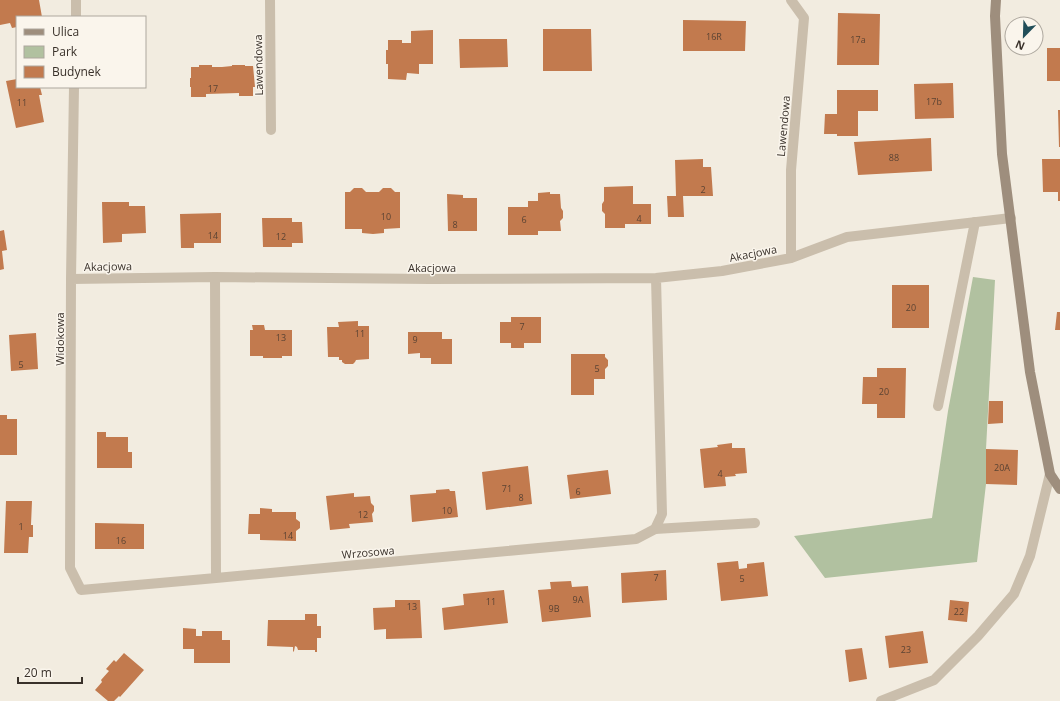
<svg xmlns="http://www.w3.org/2000/svg" width="1060" height="701" viewBox="0 0 1060 701" font-family="'Open Sans',sans-serif">
<style>
.green{fill:#b1c1a0}
.building{fill:#c27a4e}
.lines{fill:none;stroke-linecap:round;stroke-linejoin:round}
.lane{stroke:#cabeac;stroke-width:10}
.street{stroke:#cabeac;stroke-width:10}
.secondary{stroke:#9e8e7d;stroke-width:10}
.labels{text-anchor:middle;dominant-baseline:central;stroke-width:3;stroke-linejoin:round;paint-order:stroke}
.number-label{font-size:9px;fill:#5b4333}
.street-label{font-size:11px;fill:#39312a;stroke:#faf5ec}
</style>
<rect width="100%" height="100%" fill="#f2ece0"/>
<path class="green" d="M973,277L995,280L986,449V484L977,562L825,578L794,536L932,518L948,411Z"/>
<path class="building" d="M0,0H39L42,17H17V27L12,28L10,23L0,25Z
M838,13L880,14L879,65H837Z
M683,20L746,21L745,51H683Z
M543,29H591L592,71H543Z
M433,30V64H419V74L407,73L406,80L388,79V64H386V50H388V40H402V43H411V31Z
M459,39H507L508,67L460,68Z
M1047,48H1060V81H1047Z
M199,65H212V67H222L232,66V65H245V66H253L255,87H253V96H239V93L206,94V97H191V87H190V78H191V67H199Z
M17,79V87H40L42,95H39L44,122L16,128L6,81Z
M953,83L954,118L915,119L914,84Z
M837,90H878V111H858V136H837V134H824L825,114H837Z
M1058,110H1060V147H1059Z
M931,138L932,171L858,175L854,142Z
M703,159V167H711L713,196H683L684,217H668L667,196H676L675,160Z
M1042,159H1060V201H1058V192H1043Z
M633,186V204H651V224H625V228H605V214L602,211V204L604,201V187Z
M354,188H362L366,192H379L383,188H391L395,192H400V228L384,229V233L373,234L362,233V229H345V192H350Z
M550,192V194H560L561,208L563,211V218L560,221L561,231H538V235H508V207H528V201H538V193Z
M447,194L463,195V198H477V231H448Z
M102,202H129V206H145L146,233L122,234V242L103,243Z
M221,213V243H194V248H181L180,214Z
M262,218H292V222H302L303,243H292V247H263Z
M4,230L7,250L2,251L4,269L0,270V231Z
M892,285H929V328H892Z
M1057,312H1060V330H1055Z
M511,317H541V343H524V348H511V343H500V322H511Z
M358,321V326H369V359L356,360L355,362L353,364H345L342,362V360H339V357H328L327,327H339L338,322Z
M252,325H264L265,330H292V356H282V358H263V356H250V330H253Z
M408,332H442V339H452V364H431V358H420V353L408,354Z
M36,333L38,369L11,371L9,335Z
M571,354H605V357L608,360V366L605,369V379H594V395H571Z
M877,368H906L905,418H877V404H862L863,377H877Z
M989,401H1003V423L988,424Z
M0,415H7V419H17V455H0Z
M97,432H106V437H128V452H132V468H97Z
M732,443V448H745L747,473L735,474L736,476L725,477L726,486L704,488L700,449L718,447L717,445Z
M986,449L1018,450L1017,485L986,484Z
M528,466L532,504L486,510L482,472Z
M608,470L611,494L570,499L567,475Z
M449,489L450,491H455L458,517L412,522L410,495L436,493V490Z
M354,493V497L370,496L371,503L374,506V511L372,514L373,522L349,524L350,528L330,530L326,496Z
M6,501H32L31,525H33V537H29L28,553H4Z
M260,508L272,509V512H296V519L300,522V528L296,531V541L260,540V534H248L249,514H260Z
M95,523L144,524V549H95Z
M738,561L739,569L747,568V564L764,562L768,596L721,601L717,563Z
M666,570L667,600L622,603L621,573Z
M571,581L572,587L588,586L591,617L542,622L538,590L551,589L550,582Z
M504,590L508,623L444,630L442,608L464,605L463,594Z
M395,600H420L422,638L386,639V629L374,630L373,608L395,607Z
M950,600L969,602L967,622L948,620Z
M305,614H317V626H321V638H317V652H315V650H298L297,647L295,646L294,651L293,652V647L267,646L268,620H305Z
M183,628L196,629V636H202V631H222V640H230V663H194V649H183Z
M923,631L928,663L889,668L885,636Z
M862,648L867,679L849,682L845,650Z
M124,653L144,670L120,697L119,696L114,701H108L95,690L102,682L101,680L109,671L106,669L114,660L116,662Z"/>
<g class="lines">
<path class="lane" d="M270,0L271,130
M938,406L975,222
M655,529L755,523"/>
<path class="street" d="M791,0L804,18L791,170V258
M76,17V0
M74,87L71,279L70,568L81,590L216,578L636,539L655,529L662,514L656,278
M215,277L216,578
M71,279L215,277L430,279L656,278L722,271L791,258L847,237L1011,218
M881,701L934,680L978,636L1014,594L1030,556L1050,474"/>
<path class="secondary" d="M996,0L995,16L1002,154L1030,372L1050,474L1060,489"/>
</g>
<g class="labels">
<g class="number-label">
<text x="714" y="36">16R</text>
<text x="858" y="39">17a</text>
<text x="213" y="88">17</text>
<text x="934" y="101">17b</text>
<text x="22" y="102">11</text>
<text x="894" y="157">88</text>
<text x="703" y="189">2</text>
<text x="386" y="216">10</text>
<text x="639" y="218">4</text>
<text x="524" y="219">6</text>
<text x="455" y="224">8</text>
<text x="213" y="235">14</text>
<text x="281" y="236">12</text>
<text x="911" y="307">20</text>
<text x="522" y="326">7</text>
<text x="360" y="333">11</text>
<text x="281" y="337">13</text>
<text x="415" y="339">9</text>
<text x="21" y="364">5</text>
<text x="597" y="368">5</text>
<text x="884" y="391">20</text>
<text x="1002" y="467">20A</text>
<text x="720" y="473">4</text>
<text x="507" y="488">71</text>
<text x="578" y="491">6</text>
<text x="521" y="497">8</text>
<text x="447" y="510">10</text>
<text x="363" y="514">12</text>
<text x="21" y="526">1</text>
<text x="288" y="535">14</text>
<text x="121" y="540">16</text>
<text x="656" y="577">7</text>
<text x="742" y="578">5</text>
<text x="578" y="599">9A</text>
<text x="491" y="601">11</text>
<text x="412" y="606">13</text>
<text x="554" y="608">9B</text>
<text x="959" y="611">22</text>
<text x="906" y="649">23</text>
</g>
<g class="street-label">
<text transform="translate(258 65) rotate(-91)">Lawendowa</text>
<text transform="translate(783 126) rotate(-85)">Lawendowa</text>
<text transform="translate(753 253) rotate(-11)">Akacjowa</text>
<text transform="translate(108 266) rotate(-1)">Akacjowa</text>
<text x="432" y="267">Akacjowa</text>
<text transform="translate(59 339) rotate(-90)">Widokowa</text>
<text transform="translate(368 552) rotate(-5)">Wrzosowa</text>
</g>
</g>
<rect x="16" y="16" width="130" height="72" fill="#faf5ec" stroke="#ada79e"/>
<rect x="24" y="29" width="20" height="6" fill="#9e8e7d" stroke="#ada79e"/>
<text x="52" y="36" font-size="12" fill="#39312a">Ulica</text>
<rect x="24" y="46" width="20" height="12" fill="#b1c1a0" stroke="#ada79e"/>
<text x="52" y="56" font-size="12" fill="#39312a">Park</text>
<rect x="24" y="66" width="20" height="12" fill="#c27a4e" stroke="#ada79e"/>
<text x="52" y="76" font-size="12" fill="#39312a">Budynek</text>
<g transform="translate(1024 36) rotate(203)"><circle r="19" fill="#faf5ec" stroke="#ada79e"/>
<path d="M0-3L7 15L0 10L-7 15Z" fill="#214e59"/>
<text y="-6" font-size="11" font-weight="bold" text-anchor="middle" fill="#39312a">N</text>
</g>
<path d="M18 677v6h64v-6" fill="none" stroke="#39312a" stroke-width="2"/>
<text x="24" y="677" font-size="12" fill="#39312a" stroke="#faf5ec" stroke-width="3" paint-order="stroke">20 m</text>
</svg>
